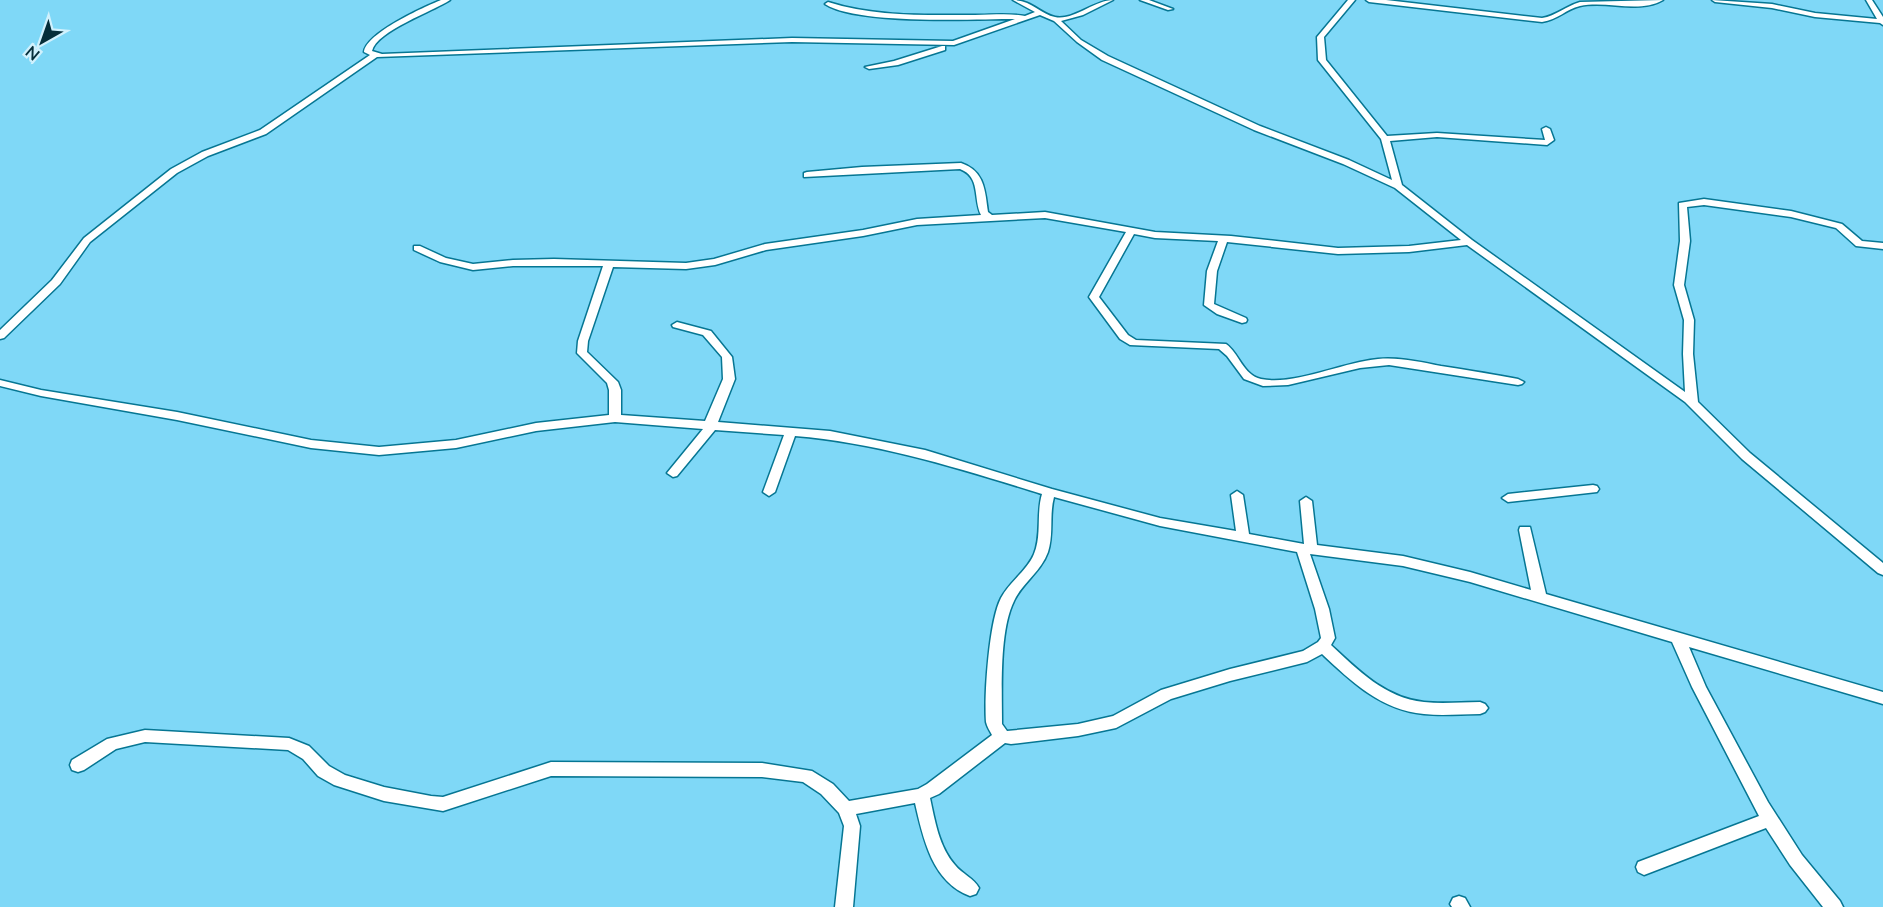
<svg xmlns="http://www.w3.org/2000/svg" width="1883" height="907" viewBox="0 0 1883 907" font-family="Lato,sans-serif">
<style>
.lines{fill:none;stroke-linecap:round;stroke-linejoin:round}
.street-casing{stroke:#067693;stroke-width:3}
.street{fill:#fff;fill-rule:evenodd}
</style>
<rect width="100%" height="100%" fill="#7fd8f7"/>
<g class="lines">
<g class="street-casing">
<path id="street" d="M441,0H450C434,11 376,31 372,51L382,54L792,38L953,41L1015,19C973,19 857,25 825,4L828,2C875,17 925,15 975,15C991,15 1009,13 1025,16L1035,12L1013,0C1031,0 1041,14 1055,17C1073,21 1095,0 1113,0L1083,15L1061,21L1081,40L1108,56L1260,126L1349,160L1392,180L1381,139L1318,60L1317,37L1348,0H1355L1324,37L1326,60L1387,136L1437,133L1545,140L1542,129L1546,127L1550,129L1554,140L1547,145L1437,137L1390,141L1402,185L1472,240L1685,392L1683,354L1684,320L1674,285L1680,241L1679,203L1704,199L1791,211L1842,224L1862,241L1883,243V249L1856,246L1836,228L1791,217L1704,205L1687,207L1690,241L1684,285L1694,320L1693,354L1698,402L1750,453L1883,563V575L1878,573L1742,459L1685,402L1467,245L1409,252L1338,254L1227,242L1217,271L1214,304L1246,318L1247,320L1246,322L1242,323L1217,314L1204,305L1207,271L1218,241L1155,238L1134,234L1099,297L1128,335L1136,340L1226,344C1239,353 1243,375 1261,379C1294,386 1343,362 1378,359C1399,357 1420,362 1441,366C1467,370 1492,374 1518,379L1524,382L1522,384L1518,385L1389,365L1360,368L1288,385L1263,386L1244,379L1227,356L1219,349L1130,345L1120,339L1089,297L1126,232L1045,218L917,225L863,236L766,250L715,265L686,269L613,267L588,341L587,352L618,382L621,390V415L705,421L723,379L722,357L703,335L673,327L672,325L677,322L711,331L732,357L735,379L718,422L830,431L925,450L1052,489L1160,518L1236,531L1231,495L1237,491L1243,495L1249,534L1304,544L1300,501L1306,497L1312,501L1317,545L1403,556L1470,572L1531,590L1519,530L1520,527H1530L1546,594L1883,692V704L1689,647L1706,687L1768,802L1802,855L1840,901L1843,907H1823L1790,865L1766,828L1644,875L1638,872L1636,867L1638,862L1759,816L1692,687L1672,642L1470,582L1403,566L1310,554L1329,609L1335,638L1331,645C1358,670 1385,698 1424,702C1443,704 1461,702 1480,702L1485,704L1488,708L1485,712L1480,714C1461,714 1443,716 1424,714C1381,710 1352,682 1322,654L1307,662L1230,681L1171,699L1116,728L1078,736L1011,744L1005,743L939,794L930,798C935,821 939,847 955,865C962,874 974,878 979,888L976,894L970,896C932,882 923,838 915,803L856,814L860,826L853,907H835L844,826L839,813L821,794L803,782L762,777L551,776L443,811L384,801L334,785L318,776L303,759L288,750L145,742L116,749L84,770L78,772L72,770L70,765L72,760L107,739L145,730L289,738L309,746L329,766L345,775L384,787L431,796L443,797L551,762L762,763L812,771L833,784L849,801L918,789L927,784L992,735C990,731 987,727 986,722C984,696 989,621 1001,598C1009,582 1027,571 1034,554C1042,535 1036,514 1042,494C961,469 880,443 795,436L775,492L769,496L763,492L784,435L715,430L677,476L673,477L667,473L703,429L615,422L536,431L456,448L379,455L311,448L177,420L41,396L0,386V380L41,390L177,412L311,440L379,447L456,440L536,423L609,415V390L607,383L577,353L578,341L603,266H513L473,270L440,262L414,250V246H420L446,258L473,264L513,260L554,259L686,263L714,259L765,244L863,230L917,219L981,215C973,199 981,177 960,169L804,177V173L807,172L862,167L961,163C985,171 985,191 988,212L992,215L1045,212L1155,232L1231,236L1338,248L1409,246L1461,240L1395,188L1343,164L1254,130L1102,60L1077,42L1054,21L1040,15L954,45L792,42L377,57L266,134L208,156L177,173L90,242L60,284L4,338L0,339V330L52,280L84,238L171,169L202,152L260,130L370,55L364,52C366,33 424,7 441,0ZM1054,497L1160,526L1297,552L1315,609L1321,638L1318,642L1303,651L1230,669L1161,690L1113,716L1078,724L1007,731L1002,724C1002,690 999,631 1014,601C1022,583 1041,572 1048,552C1054,534 1049,515 1054,497Z
M1140,0H1149L1173,9L1168,10Z
M1366,0H1386L1542,18C1556,16 1566,6 1580,2L1663,0C1639,14 1607,0 1580,6C1566,9 1558,20 1542,22L1369,2Z
M1712,0L1772,4L1815,13L1877,19L1866,0H1872L1883,17V25L1880,23L1815,17L1772,8L1715,2Z
M942,46H945V50L898,65L869,69L865,67L894,61Z
M1593,485L1597,486L1599,489L1597,492L1508,502L1502,498L1508,494Z
M1459,896L1465,898L1470,907H1452L1450,904L1453,898Z"/>
</g>
<use href="#street" class="street"/>
</g>
<g transform="translate(42 42) rotate(220)" stroke="#d0f1fd" stroke-width="4.5" paint-order="stroke">
<path d="M0-4.5L10 22L0 15L-10 22Z" fill="#052e3a"/>
<text y="-9" font-size="16" font-weight="bold" text-anchor="middle" fill="#052e3a">N</text>
</g>
</svg>
